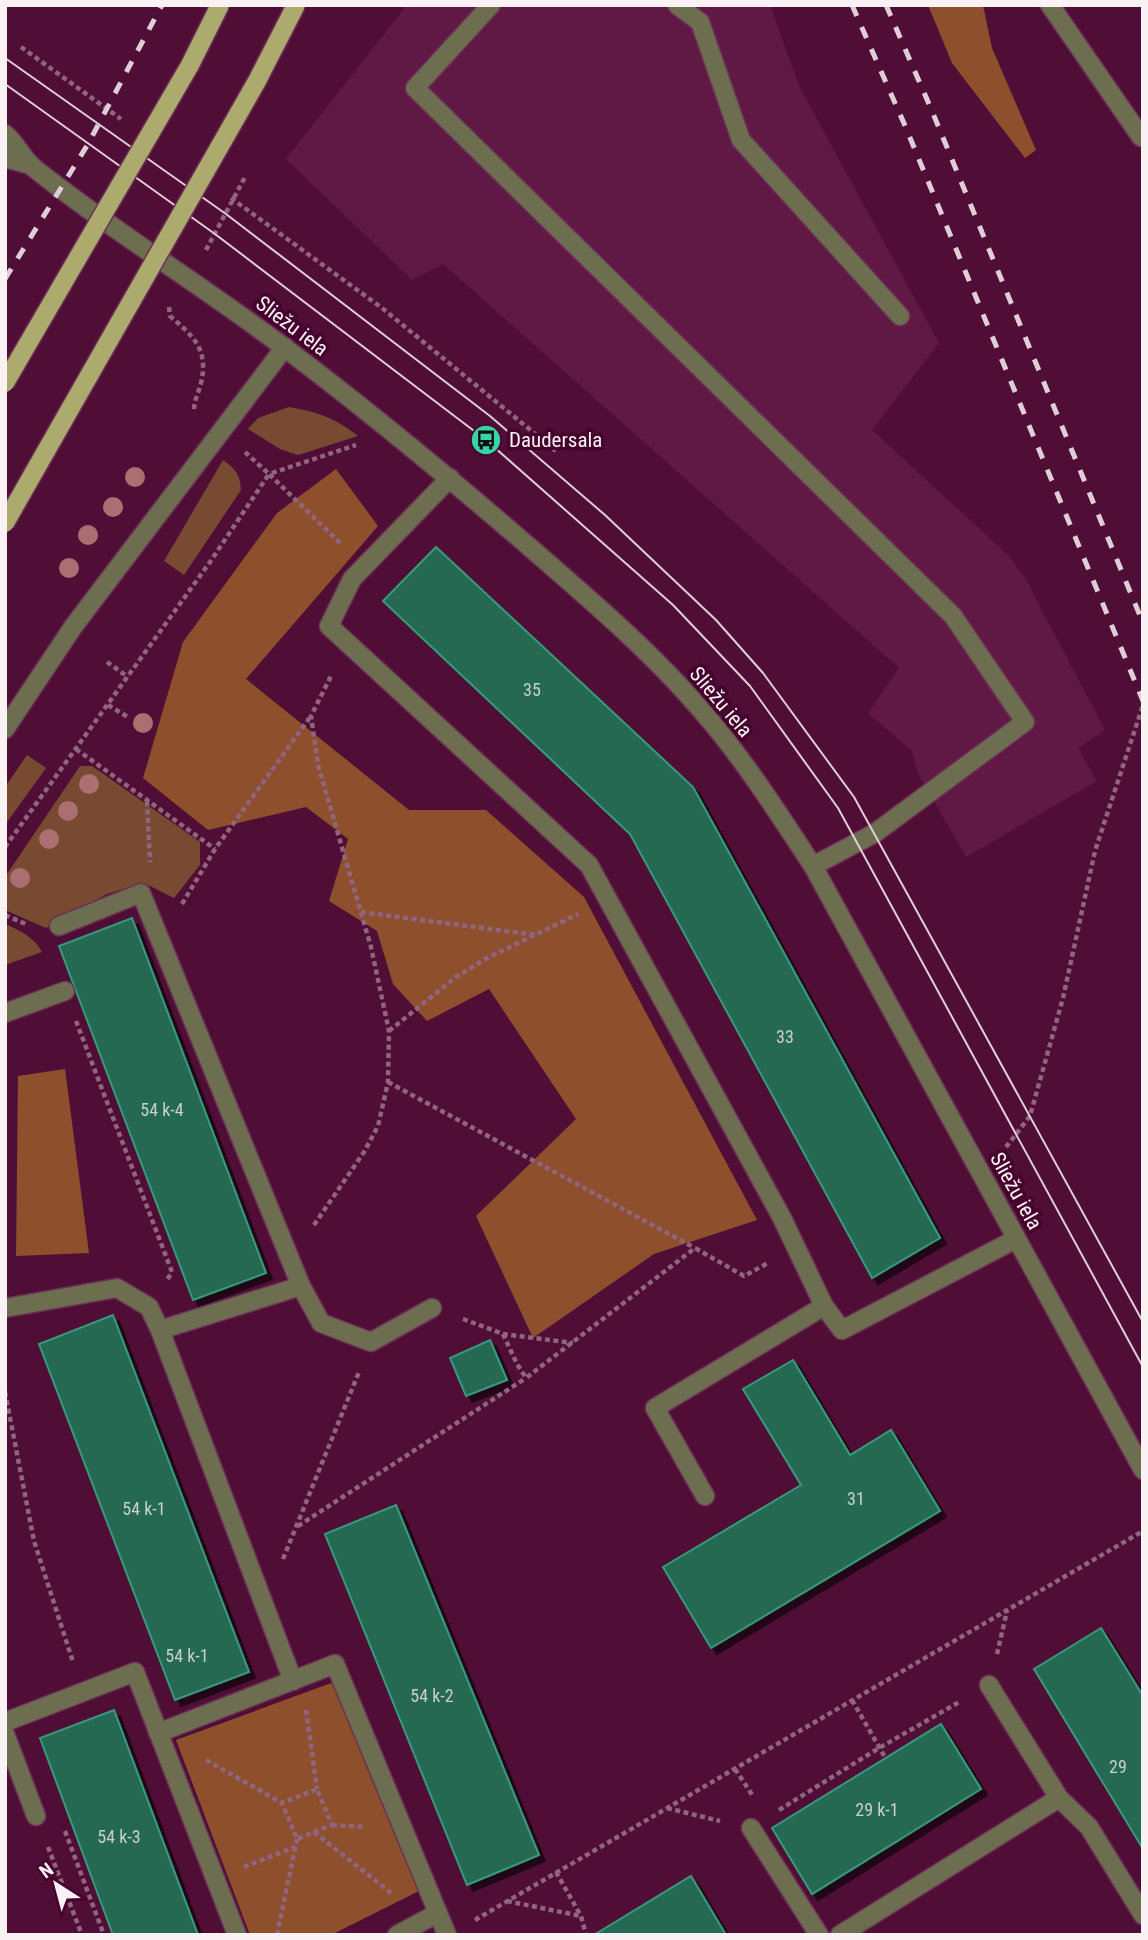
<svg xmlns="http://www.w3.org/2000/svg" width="1148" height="1940" viewBox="0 0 1148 1940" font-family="'Roboto Condensed',sans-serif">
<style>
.built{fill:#601844}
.green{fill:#794a32}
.forest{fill:#8d4f2c}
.building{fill:#256953;stroke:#369b7b;stroke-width:2;filter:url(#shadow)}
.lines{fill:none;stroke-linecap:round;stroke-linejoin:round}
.lane-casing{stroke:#6b3256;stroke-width:21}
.street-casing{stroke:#6b3256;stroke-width:21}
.path{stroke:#91647f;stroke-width:4.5;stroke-dasharray:5 3.5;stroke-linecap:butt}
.lane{stroke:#6d6d4f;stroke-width:18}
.street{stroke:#6d6d4f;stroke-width:18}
.tram{stroke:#e0ced7;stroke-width:2}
.rail{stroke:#e0ced7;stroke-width:5;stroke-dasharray:12 12;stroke-linecap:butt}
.primary-bridge-casing{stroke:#6b3256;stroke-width:21;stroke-linecap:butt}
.primary-bridge{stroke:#acab6d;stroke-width:18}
.tree{fill:#ac6f71}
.labels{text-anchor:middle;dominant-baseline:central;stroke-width:7;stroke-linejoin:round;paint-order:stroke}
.number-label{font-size:18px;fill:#c6d0cd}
.street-label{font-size:21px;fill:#fbf2f6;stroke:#45022d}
.poi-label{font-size:21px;fill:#fbf2f6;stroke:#45022d;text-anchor:start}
</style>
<defs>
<filter id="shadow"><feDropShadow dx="6" dy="6" stdDeviation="0" flood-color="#0009"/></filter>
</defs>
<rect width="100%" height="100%" fill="#500e37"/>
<path class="built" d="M407,5H770L799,86L939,343L872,430L1009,556L1025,578L1105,730L1078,748L1097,781L966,857L917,772L912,751L868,713L899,668L443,264L412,280L286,159Z"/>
<path class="green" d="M289,407C318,412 335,418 358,436L298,455L280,449L248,429L258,418Z
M223,460C236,469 240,475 241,490L184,575L164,561Z
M27,755L46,768L5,825V787Z
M80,766H92L200,842V865L174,898L144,883L107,894L46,928L5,910V877Z
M5,924C21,931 34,937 42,952L5,965Z"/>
<path class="forest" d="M928,5H983L992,48L1036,150L1025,158L952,63Z
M336,469L378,526L246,679L409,810H486L584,897L757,1220L654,1254L533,1338L476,1216L576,1119L489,989L427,1021L393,984L377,931L329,901L348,839L306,807L208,830L143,778L183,642L277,513Z
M65,1069L89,1253L16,1256L18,1076Z
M334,1682L419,1891L331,1935H250L176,1740Z"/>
<path class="building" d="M436,547L693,787L940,1238L872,1278L630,834L383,601Z
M132,918L266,1273L193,1300L59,946Z
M113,1315L249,1672L175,1700L39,1344Z
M490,1340L507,1380L466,1396L450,1358Z
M793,1360L850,1455L891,1430L940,1511L711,1648L663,1567L801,1485L743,1389Z
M396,1505L539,1855L467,1885L325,1534Z
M1101,1628L1143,1696V1849L1034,1669Z
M114,1710L198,1935H113L40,1738Z
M941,1724L981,1789L812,1894L772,1828Z
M691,1876L726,1935H594Z"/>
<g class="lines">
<g class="lane-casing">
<path id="lane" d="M491,5L415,88L953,616L1025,722L875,833L813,866
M677,5L700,22L741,140L900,316
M1050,5L1141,137
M450,478L352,579L329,626L589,865L782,1218L824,1306L842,1330L1016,1239
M59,926L141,893L301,1286
M5,1013L65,991
M5,1308L117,1288L149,1307L160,1330L301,1286L321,1323L371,1342L432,1308
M160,1330L293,1681
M705,1496L655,1408L824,1306
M989,1685L1059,1798L1089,1827L1143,1915
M5,1722L135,1672L237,1935
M158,1733L335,1664L447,1935
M5,1734L36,1816
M751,1828L819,1935
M397,1935L438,1913
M840,1935L1059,1798"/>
</g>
<g class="street-casing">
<path id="street" d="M5,134C17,144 22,158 34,168C114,232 203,286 285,348C370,412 452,480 533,550C594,603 656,656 708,718C747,764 780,816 813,866L1143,1470
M5,158L31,165
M5,729L73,627L285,347"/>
</g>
<path class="path" d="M21,47L121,119
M231,198L382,308L556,451
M206,250L245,177
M169,307L170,316C193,336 209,349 201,383C199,392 194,400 194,410
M340,543L269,474L356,445
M107,662L128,677
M108,705L128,717
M76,749L215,849
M147,801L150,862
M5,847L210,562L269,474L245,452
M182,904L215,849L311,716
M361,912L536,935
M5,915L28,925
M76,1021L172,1272L167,1280
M389,1031L456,977L485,959L578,914
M388,1082L695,1248
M1006,1147L1030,1116L1063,998L1095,851L1143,705
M314,1225L364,1152L378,1126L388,1082L389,1031L371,947L318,765L311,716L332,674
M463,1319L503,1334L573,1343
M503,1334L517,1364L526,1378L695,1248L744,1276L768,1263
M5,1392L34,1541L73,1662
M298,1526L526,1378
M283,1559L359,1372
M997,1654L1007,1611
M852,1700L886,1759
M306,1710L317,1789
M206,1760L282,1803L297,1839L332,1825L317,1789L282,1803
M735,1769L753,1796
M667,1808L720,1821
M779,1810L879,1748L961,1701
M332,1825L366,1827
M65,1831L104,1935
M314,1832L391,1893
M48,1847L82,1935
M244,1867L295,1847
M556,1872L581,1916L586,1935
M507,1901L581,1916
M475,1920L1143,1531
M277,1935L297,1839"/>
<use href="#lane" class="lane"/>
<use href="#street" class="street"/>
<path class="tram" d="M5,58L226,214L490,416L605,515L716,620L763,673L854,797L1143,1322
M5,84L215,234L486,440L673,605L750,686L838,808L1143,1367"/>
<path class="rail" d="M852,5L906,128L1143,701
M886,5L932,111L1143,623
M5,279L88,144L162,5"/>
<g class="primary-bridge-casing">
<path id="primary-bridge" d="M5,383L190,65L220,5
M5,523L257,81L296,5"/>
</g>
<use href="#primary-bridge" class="primary-bridge"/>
</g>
<g class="tree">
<circle cx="135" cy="477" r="10"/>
<circle cx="113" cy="507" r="10"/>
<circle cx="88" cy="535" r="10"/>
<circle cx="69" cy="568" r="10"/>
<circle cx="143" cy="723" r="10"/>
<circle cx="89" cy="784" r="10"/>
<circle cx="68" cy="811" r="10"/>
<circle cx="49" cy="839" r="10"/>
<circle cx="20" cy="878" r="10"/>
</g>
<defs>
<g id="bus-disc" transform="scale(1.575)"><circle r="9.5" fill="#38d4a6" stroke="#45022d"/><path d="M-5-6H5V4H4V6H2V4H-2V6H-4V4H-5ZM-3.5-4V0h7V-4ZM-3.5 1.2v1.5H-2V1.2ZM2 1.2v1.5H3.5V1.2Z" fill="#111"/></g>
</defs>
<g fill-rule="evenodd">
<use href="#bus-disc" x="486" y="440"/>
</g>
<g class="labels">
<g class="number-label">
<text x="532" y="689">35</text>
<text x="785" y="1036">33</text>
<text x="162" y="1109">54 k-4</text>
<text x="856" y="1498">31</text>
<text x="144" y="1508">54 k-1</text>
<text x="187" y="1655">54 k-1</text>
<text x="432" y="1695">54 k-2</text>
<text x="1118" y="1766">29</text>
<text x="877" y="1809">29 k-1</text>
<text x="119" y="1836">54 k-3</text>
</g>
<g class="street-label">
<text transform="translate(292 326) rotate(37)">Sliežu iela</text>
<text transform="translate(721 702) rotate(50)">Sliežu iela</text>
<text transform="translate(1016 1191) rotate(61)">Sliežu iela</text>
</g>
<g class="poi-label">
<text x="509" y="440">Daudersala</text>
</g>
</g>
<rect width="1148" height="1940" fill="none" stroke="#fbf2f6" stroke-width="14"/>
<g transform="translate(56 1884) rotate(324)" stroke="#45022d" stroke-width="5" paint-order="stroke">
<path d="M0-5L12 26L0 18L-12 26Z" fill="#fbf2f6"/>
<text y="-10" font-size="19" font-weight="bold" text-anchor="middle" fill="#fbf2f6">N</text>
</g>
</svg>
